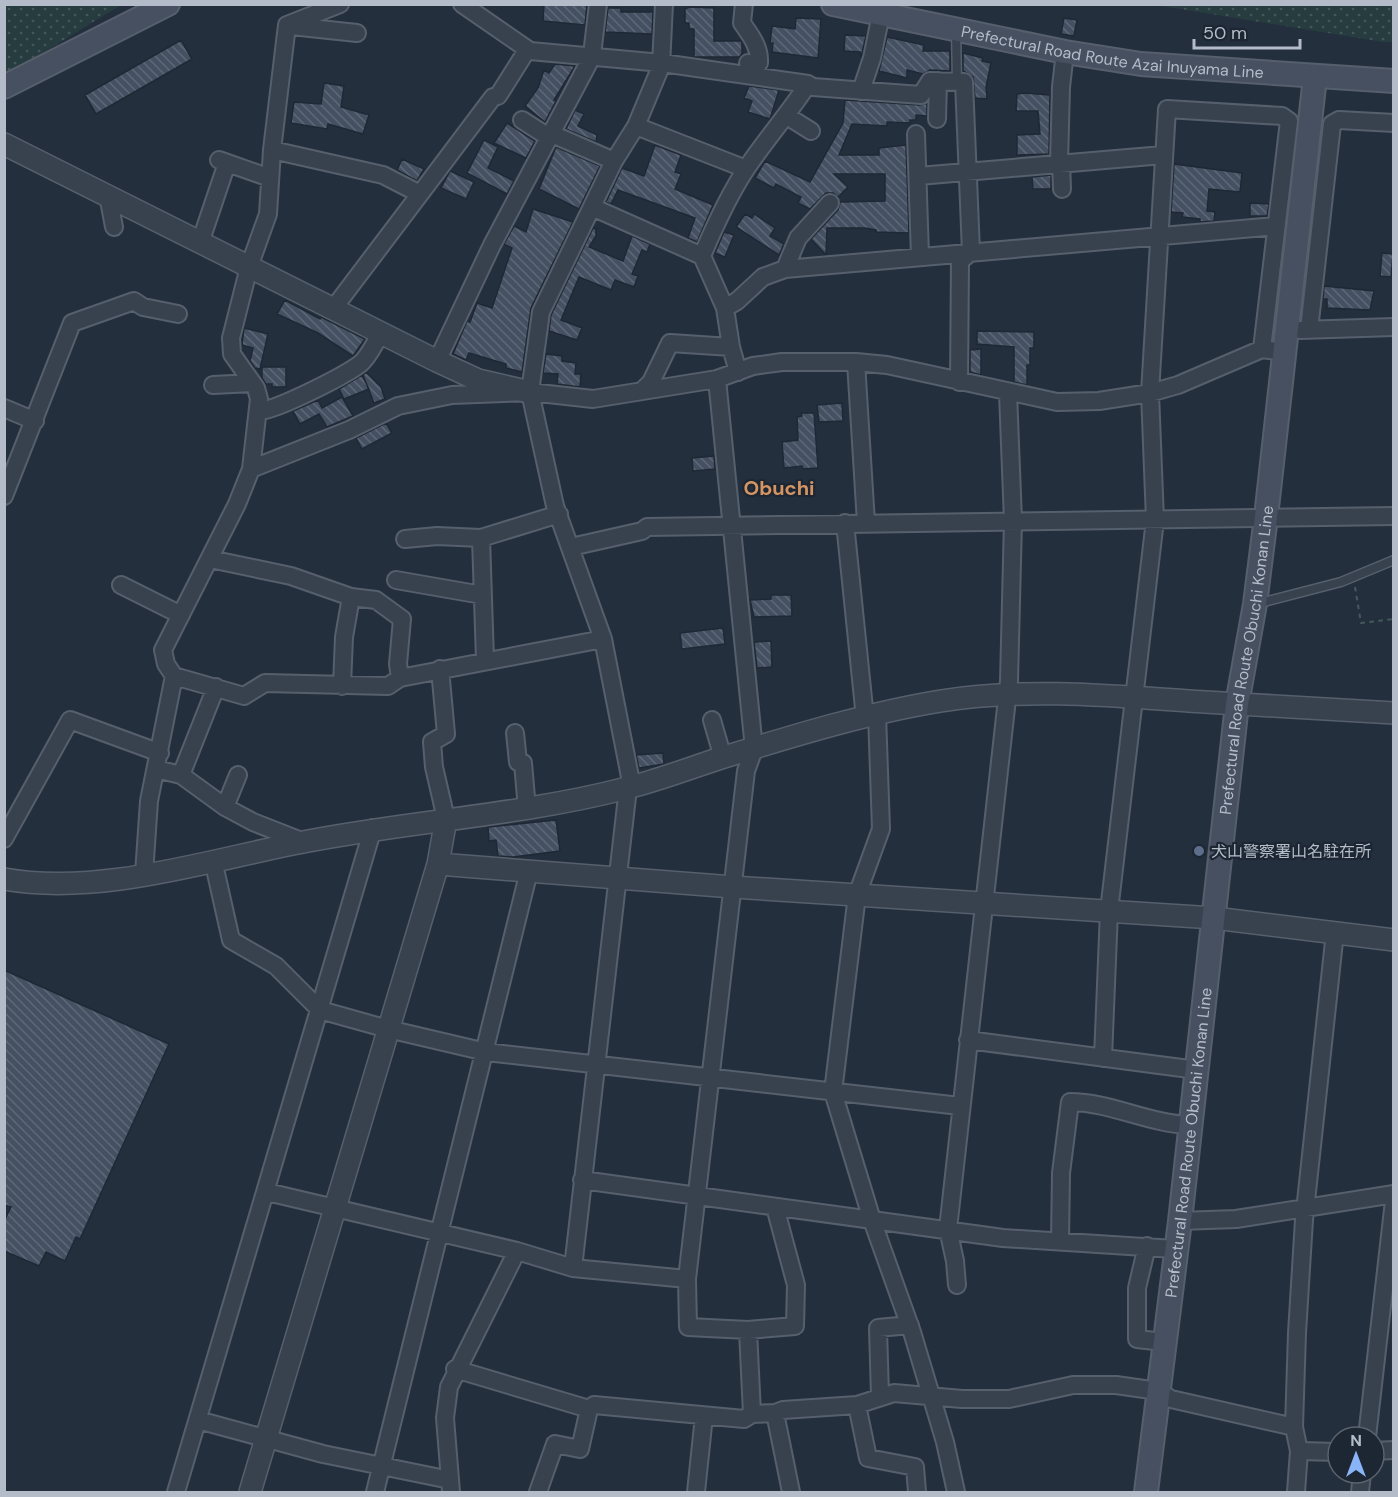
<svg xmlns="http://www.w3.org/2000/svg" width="1398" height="1497" viewBox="0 0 1398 1497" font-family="'DM Sans','Noto Sans JP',sans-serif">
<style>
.grass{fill:url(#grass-dots)}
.building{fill:url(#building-back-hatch);stroke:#1f2835;stroke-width:1.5}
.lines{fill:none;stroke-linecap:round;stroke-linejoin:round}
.service-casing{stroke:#565f6c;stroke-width:11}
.minor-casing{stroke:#565f6c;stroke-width:20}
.tertiary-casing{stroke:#565f6c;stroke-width:24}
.secondary-casing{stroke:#565f6c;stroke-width:26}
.path{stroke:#44595c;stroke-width:2;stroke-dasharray:4.5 4.5;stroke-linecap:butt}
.service{stroke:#38414e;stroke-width:8}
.minor{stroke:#38414e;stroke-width:16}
.tertiary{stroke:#38414e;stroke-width:21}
.secondary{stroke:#465061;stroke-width:22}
.service-dot{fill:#5c6f8a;stroke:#1d2633;stroke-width:2}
.labels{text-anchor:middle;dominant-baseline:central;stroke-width:4.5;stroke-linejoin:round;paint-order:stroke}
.street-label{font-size:16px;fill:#b4bcc9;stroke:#1d2633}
.poi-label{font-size:16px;fill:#b4bcc9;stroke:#1d2633;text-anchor:start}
.quarter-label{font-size:20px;font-weight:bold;fill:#d59563;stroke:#1d2633}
</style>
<defs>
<pattern id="grass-dots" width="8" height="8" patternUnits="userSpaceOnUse" patternTransform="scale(1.5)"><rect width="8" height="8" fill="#263c3f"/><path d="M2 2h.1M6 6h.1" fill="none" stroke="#435659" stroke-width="1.8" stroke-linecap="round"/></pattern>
<pattern id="building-back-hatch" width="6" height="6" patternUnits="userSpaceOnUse" patternTransform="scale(1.5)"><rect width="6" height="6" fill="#455162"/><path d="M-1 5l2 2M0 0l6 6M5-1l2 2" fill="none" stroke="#5d6877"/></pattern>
</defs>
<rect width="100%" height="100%" fill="#242f3e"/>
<path class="grass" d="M5,5H121L5,76Z
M1156,5H1393V42H1383Z"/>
<path class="building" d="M544,4H587L585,25L543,21Z
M689,7L714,8V41H742V54L739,57H694V29H689V23H685V9Z
M608,8H621V12H653L652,34L605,32Z
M796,18L821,19L818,58L772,52L773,43H770L772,26L795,29Z
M1064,18L1077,20L1074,36L1061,34Z
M845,35L866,36L861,57L860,52L844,51Z
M887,37L924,45L923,51H950V71L930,70L923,74L907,70V78L879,71Z
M181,40L192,59L96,114L85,95Z
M963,53L983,58L982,61L991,63L986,87L987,99L975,98L973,77L963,71Z
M555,64L575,66L554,100L556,101L545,122L525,106L538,88L544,70L549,73Z
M324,83L344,86L341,107L369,115L363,134L328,124L327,129L291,123L294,102L321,104Z
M749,86L779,90L770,119L748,112L752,101L744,98Z
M1025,93L1050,95L1049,154L1017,155V135L1040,134L1038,111H1016L1017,94Z
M845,100L920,105L927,103V116L916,115V120H910V123L887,122V126L852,124L839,155H879V148L906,145L909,233L876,232V230L865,228H827L826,255L811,239L838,210L840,202L885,201V174H834L848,187L838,197L833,193H826L810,209L798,203L801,197L776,184L774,188L755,178L765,161L810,182L843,123Z
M575,110L584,114L578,126L597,135L596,142L566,129Z
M507,123L535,141L526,158L494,143Z
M484,140L498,147L488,168L514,181L507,194L467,173Z
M655,145L681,155L675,172L681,174L675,189L713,205L697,242L688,238L695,218L618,190L611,204L606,202L622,168L644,176Z
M556,147L600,166L579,209L539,189Z
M402,159L424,169L417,181L397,170Z
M1174,164L1242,173L1240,192L1209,189L1207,211L1215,212L1214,221L1200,222V219L1182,217L1183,213L1171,212Z
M450,171L474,182L466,199L441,188Z
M1051,175V189H1033L1032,177Z
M1250,203L1269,204L1267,216H1250Z
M533,209L573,222L531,308L522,372L506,368V364L469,353L466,360L453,354L467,321L470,322L477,303L492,308L512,248L504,244L514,226L526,232Z
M745,214L752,218L754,214L775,228L770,236L784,244L779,255L736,227Z
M593,228L596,229V236L589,247L623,261L632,236L650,244L647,252L642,250L632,274L638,276L634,287L615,280L611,290L579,277L561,320L582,328L577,340L549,331L551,315Z
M724,232L734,235L725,257L715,253Z
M1382,253L1393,254L1391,277L1380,276Z
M1324,286L1374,291L1370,310L1327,308V299H1323Z
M285,300L320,319L321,317L365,339L353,356L318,333L277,314Z
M244,328L268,334L260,369L255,368L250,361L253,348L242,345Z
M977,331L1034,332V348H1030V365H1027V385L1014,382V347L977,344Z
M981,349V375L970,372V350Z
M546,354L562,356V361L576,363L575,374H581L580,387L557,384L558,374L543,373Z
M262,367H286V387H272V384H266L262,378Z
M366,372L381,387L385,399L374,403L363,375Z
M362,375L369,389L344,399L339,389Z
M342,397L353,416L327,427L319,414L300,424L293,411L318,400L322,408Z
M842,403L843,421L819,422L817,405Z
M801,413H814L818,468L803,469L802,466L784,468L782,442L798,440L797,417L802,416Z
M386,423L392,433L362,449L356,438Z
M714,456L715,469L693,471L692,458Z
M771,595H791L792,616L754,617L750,600L771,599Z
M723,628L725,644L682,649L680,633Z
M771,641L772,667L757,668L754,642Z
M663,753L664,764L639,768L636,755Z
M556,820L560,851L513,857L498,856L496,840L489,841L488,827Z
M4,970L169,1044L80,1239L76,1237L65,1261L46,1252L39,1266L4,1251V1221L11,1207L4,1205Z"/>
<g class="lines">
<g class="service-casing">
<path id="service" d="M956,30L957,82
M1256,604L1341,582L1394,560"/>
</g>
<g class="minor-casing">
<path id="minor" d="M462,4L530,51L662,63L808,84L813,87L921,95L930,81L964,82L971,252L960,261L959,382
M744,4L742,23C751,36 760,47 759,63H748
M291,26L357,33
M861,91L872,58L881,14
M787,116L811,131
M937,119L938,81
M522,120L550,138
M636,126L746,169
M552,134L614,161
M916,134L920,256
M272,150L383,175L420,194L333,309
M219,160L270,178
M1059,163L1061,87L1065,52
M1061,163L1062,189
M919,176L1163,155
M420,194L493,97L498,96L527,50
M108,195L114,227
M592,207L702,256
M200,243L227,163
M785,269L798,238L830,203
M725,308L737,301L763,277L785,269L1276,226
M1300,330L1394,327
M1309,330L1332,124L1339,120L1394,123
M437,361L492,245L588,64L592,55L598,4
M856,362L866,523
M738,372L731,347L725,308L702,256C715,225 729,194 748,166C767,138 789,113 808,84
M717,379L754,749L746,771L687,1279L688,1327L748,1330L795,1326L796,1285L775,1207
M213,385L252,383
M643,390L651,382L670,343L731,347
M4,408L35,421
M260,411C279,409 344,376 360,364C369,357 375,342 381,333
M251,469L259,399L256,388L232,354L231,338L249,267L268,214L272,150L287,25L340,4
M4,496L72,323L134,301L143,307L178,314
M845,523L865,718
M481,538L485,660
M405,539L437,536L481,538L559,514
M571,547L642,531L647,527L1394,516
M210,559L291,576L351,597L376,600L402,619L398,664L400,678
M396,580L482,595
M121,585L181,615
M440,669L446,734L432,742L434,767L446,819
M174,676L244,696L265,683L388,686L400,678L603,639
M342,686L344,637L351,597
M877,714L881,829L857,895L833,1092L872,1220L912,1332L945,1442L956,1492
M712,720L723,758
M515,733L518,762L523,763L527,809
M156,769L181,775L225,807L253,822L304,842
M181,775L216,687
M632,787L603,639L555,506L530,392L541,312L614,161L636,126L661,66L664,4
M225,807L238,775
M4,839L70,720L160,753
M213,860L231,940L276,966L320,1010L388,1029L486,1052L960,1106
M144,874L149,801L174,676L166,664L163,650L237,504L251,469L349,430L398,406L452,395L530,392L593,399L717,379L753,366L782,362H856L887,365L1057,402L1099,401L1150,393L1178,385L1262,349L1284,352
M968,1040L1197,1070
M1103,1058L1109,911L1155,520L1150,393L1167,109L1282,116L1289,121L1262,349
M582,1180L1003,1238L1175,1249
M267,1192L517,1251L573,1268L687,1279
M1180,1221L1236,1219L1394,1194
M1060,1241L1061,1173L1070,1102C1110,1102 1149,1124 1190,1125
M1147,1246L1137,1288V1339L1164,1342
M573,1268L628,788
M957,1285L955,1261L948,1229L1009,681L1013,521L1008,393
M748,1330L752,1414
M455,1369L589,1409L594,1405L744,1419L752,1414L775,1413L791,1492
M880,1396L878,1328L910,1325
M857,1405L868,1458L915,1467L917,1492
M775,1413L783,1410L857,1405L894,1393L962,1399H1009L1073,1385H1116L1158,1391L1171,1399L1294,1427
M198,1420L323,1454L450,1480
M1367,1437L1394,1201
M1299,1451L1338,1452
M1374,1451L1394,1450
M176,1492L373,828
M375,1492L529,871
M451,1492L445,1418L449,1387L517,1251
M538,1492L555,1444L580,1449L589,1409
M696,1492L704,1416
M1296,1492L1299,1451L1294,1427L1297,1333L1304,1220L1335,932
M1360,1492L1362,1473"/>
</g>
<g class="tertiary-casing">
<path id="tertiary" d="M4,144L437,361L478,380L530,392
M438,864L733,887L1214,918L1394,940
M4,879C99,896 206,861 298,843C407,821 519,816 627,788C659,780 690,768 721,758C793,736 867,713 941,701C1023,688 1105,695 1188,701C1257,705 1325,709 1394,713
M250,1492L438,864L446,819"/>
</g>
<g class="secondary-casing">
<g id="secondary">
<path id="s1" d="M833,4L1065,52L1141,64L1394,81"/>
<path d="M4,87L168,4"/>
<path id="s2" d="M1146,1492L1180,1221L1237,704L1255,604L1266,517L1315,77"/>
</g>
</g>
<path class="path" d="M1355,587L1361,623L1394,619"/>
<use href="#service" class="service"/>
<use href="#minor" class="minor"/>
<use href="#tertiary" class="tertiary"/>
<use href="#secondary" class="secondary"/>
</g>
<circle class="service-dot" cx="1199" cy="851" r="6"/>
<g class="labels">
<g class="street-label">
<text stroke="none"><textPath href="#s1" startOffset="284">Prefectural Road Route Azai Inuyama Line</textPath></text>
<text stroke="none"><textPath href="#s2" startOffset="838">Prefectural Road Route Obuchi Konan Line</textPath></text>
<text stroke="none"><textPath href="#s2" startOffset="352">Prefectural Road Route Obuchi Konan Line</textPath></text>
</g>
<g class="poi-label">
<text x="1211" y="851">犬山警察署山名駐在所</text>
</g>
<g class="quarter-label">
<text x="779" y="488">Obuchi</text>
</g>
</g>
<rect width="1398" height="1497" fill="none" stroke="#b4bcc9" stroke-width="12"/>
<g transform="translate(1356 1455)"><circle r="28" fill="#1d2633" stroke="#59626f" stroke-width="1.5"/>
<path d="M0-4.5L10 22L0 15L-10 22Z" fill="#8ab4f8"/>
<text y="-9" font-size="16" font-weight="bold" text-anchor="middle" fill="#b4bcc9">N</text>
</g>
<path d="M1194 39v9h106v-9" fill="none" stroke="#b4bcc9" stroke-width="3"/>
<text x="1203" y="39" font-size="18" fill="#b4bcc9" stroke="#1d2633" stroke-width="4.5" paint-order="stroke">50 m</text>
</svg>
